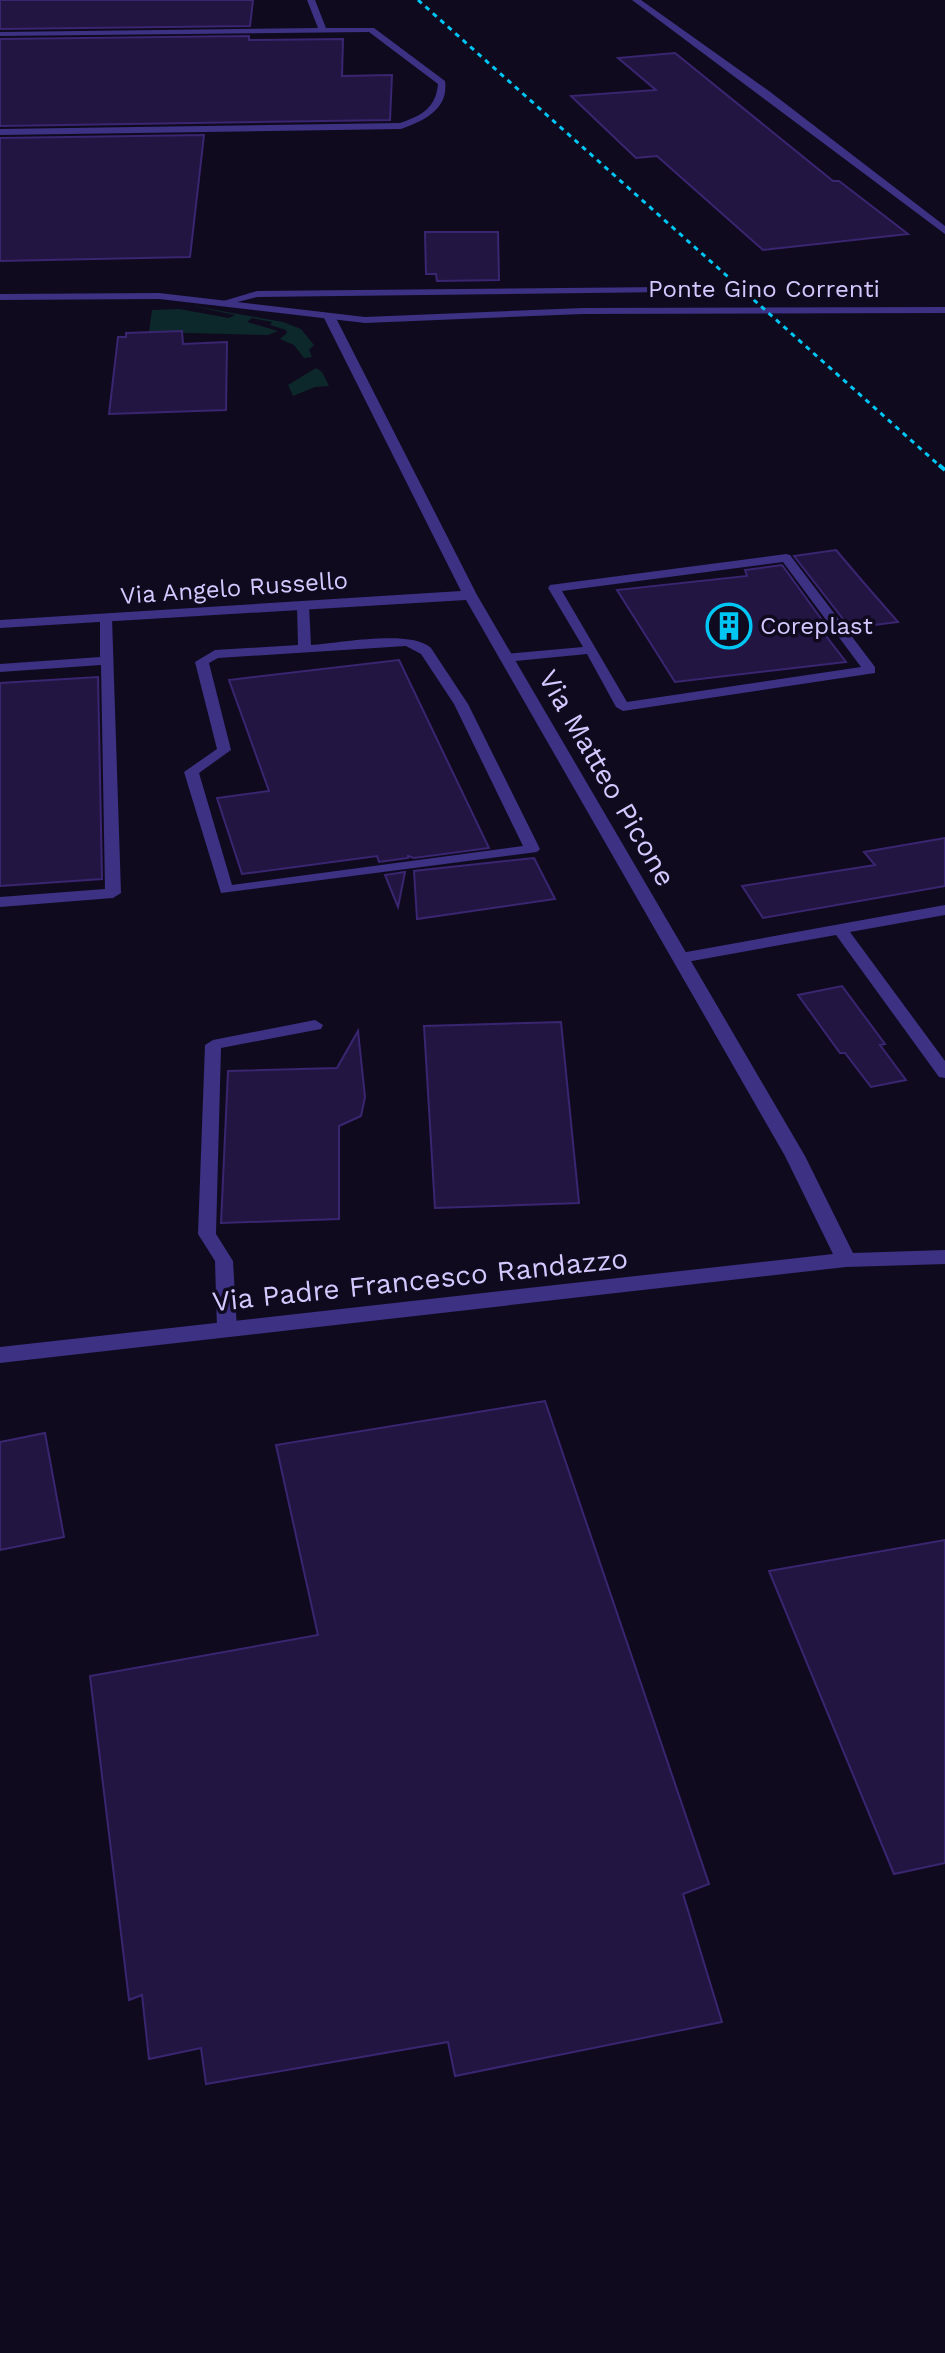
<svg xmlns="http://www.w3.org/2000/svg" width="945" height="2353" viewBox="0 0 945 2353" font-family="'Work Sans',sans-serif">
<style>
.green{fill:#0d282a}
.building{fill:#221542;stroke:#3a2570;stroke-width:2}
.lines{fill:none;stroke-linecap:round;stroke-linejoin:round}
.service{fill:#3c3183;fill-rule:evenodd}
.minor{fill:#3c3183;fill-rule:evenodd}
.tertiary{fill:#3c3183;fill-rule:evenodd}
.rail-far1{stroke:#00c6f4;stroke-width:3;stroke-dasharray:5 5;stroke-linecap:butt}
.rail{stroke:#00c6f4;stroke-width:4;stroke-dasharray:9 7;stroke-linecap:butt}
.labels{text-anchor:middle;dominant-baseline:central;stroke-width:7;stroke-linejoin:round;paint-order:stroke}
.far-street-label{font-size:24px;fill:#d4c9ff;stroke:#100a1f}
.far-poi-label{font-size:24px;fill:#d4c9ff;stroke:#100a1f;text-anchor:start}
.street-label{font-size:28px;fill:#d4c9ff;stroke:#100a1f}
</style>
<rect width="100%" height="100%" fill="#100a1f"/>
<path class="green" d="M188,305L283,322L301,329L314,345L309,350L312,357L304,358L294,345L280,339L287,333L286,330L270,325L272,322L252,318L247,322L278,331L268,335L149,332L152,310L179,309L229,318L235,315Z
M316,368L322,372L329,386L315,387L293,396L288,385Z"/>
<path class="building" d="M0,0H253L250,26L0,29Z
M249,36V40L343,39L342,76L392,75L390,120L0,126V39Z
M675,53L833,181H839L908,234L763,250L657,156L636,158L571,96L656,90L618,58Z
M204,135L190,257L0,261V138Z
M425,232H498L499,280L437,281L436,274H426Z
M182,331L183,344L227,342L226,410L109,414L118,337H126V333Z
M836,550L864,583L898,622L850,628L794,556Z
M782,565L830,631L823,632L846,662L675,682L617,590L747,576L745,570Z
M399,660L489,848L414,858L408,856V858L379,862L377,856L242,874L217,798L269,791L229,680Z
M98,677L102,879L0,886V683Z
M945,838V886L763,918L742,886L875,865L864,852Z
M534,858L555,899L417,919L414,871Z
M405,872L398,907L385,875Z
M842,986L885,1044L880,1045L906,1080L871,1087L845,1053H840L798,995Z
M561,1022L579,1203L435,1208L424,1026Z
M358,1031L365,1097L361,1116L339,1126V1219L221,1223L228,1071L337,1068Z
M545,1401L709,1884L683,1894L722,2022L455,2076L448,2042L206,2084L201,2048L149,2059L142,1995L129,2000L90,1676L318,1635L276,1445Z
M45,1433L64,1537L0,1550V1442Z
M945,1540V1863L894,1874L769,1571Z"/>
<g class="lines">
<path class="service" d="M307,0H315L326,28H374L445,81C449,109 424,121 401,129L0,135V129L400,123C421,116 436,108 438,84L369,32L0,36V32L318,28Z
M786,554L790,555L875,667V673L623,711L616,707L587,654L506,662L499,658L506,654L583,647L548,588L550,585ZM783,562L861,667L627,702L562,591Z
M303,602L309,606L311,645C338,643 412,629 431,648L468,704L540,849L537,852L221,893L184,772L217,749L195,662L215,650L298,645L297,606ZM406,646L421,654L454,704L523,846L232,885L199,773L231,750L209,663L218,658Z
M106,614L112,618L121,893L113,898L0,907V897L105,889L101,665L0,672V664L100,657V618Z
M945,905V915L850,932L945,1061V1078L939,1077L836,935L681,963L673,958L681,953Z
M315,1020L323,1025L321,1029L221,1048L216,1234L233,1261L237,1329L234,1334H220L217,1329L215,1261L198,1234L205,1045L213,1040Z"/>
<path class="minor" d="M632,0H641L769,91L945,226V234Z
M666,287L670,288V292L257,297L226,305L220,302L257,291Z
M326,316L336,318L477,595L805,1156L853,1253L945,1250V1264L846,1267L0,1363V1347L833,1254L785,1156L466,600L0,628V620L461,591L324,318Z"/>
<path class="tertiary" d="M159,293L365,317L583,308L945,307V313L583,314L365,323L159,299L0,300V294Z"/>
<path class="rail-far1" d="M418,0L941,467"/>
<path class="rail" d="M939,465L945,470"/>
</g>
<defs>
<g id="building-ring" transform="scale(2.3)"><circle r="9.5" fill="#100a1f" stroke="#00c6f4" stroke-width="1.5"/><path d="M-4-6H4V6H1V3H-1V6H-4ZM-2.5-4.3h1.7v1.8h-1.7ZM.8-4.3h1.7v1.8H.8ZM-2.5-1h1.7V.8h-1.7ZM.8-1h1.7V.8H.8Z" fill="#00c6f4"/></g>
</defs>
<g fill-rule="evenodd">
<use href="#building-ring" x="729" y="626"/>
</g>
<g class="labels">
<g class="far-street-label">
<text x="764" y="289">Ponte Gino Correnti</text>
<text transform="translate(234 588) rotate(-4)">Via Angelo Russello</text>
</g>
<g class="far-poi-label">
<text x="760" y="626">Coreplast</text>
</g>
<g class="street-label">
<text transform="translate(607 778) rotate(60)">Via Matteo Picone</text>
<text transform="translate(420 1280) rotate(-6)">Via Padre Francesco Randazzo</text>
</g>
</g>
</svg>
